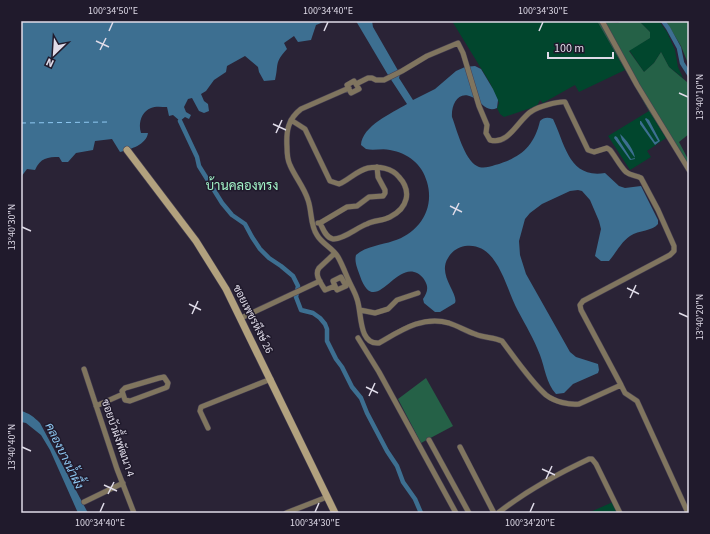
<svg xmlns="http://www.w3.org/2000/svg" width="710" height="534" viewBox="0 0 710 534" font-family="'Source Sans 3',Sarabun,sans-serif">
<style>
.green{fill:#01462d}
.forest{fill:#256147}
.water{fill:#3d6f91}
.lines{fill:none;stroke-linecap:round;stroke-linejoin:round}
.canal{stroke:#3d6f91;stroke-width:4.5}
.ferry{stroke:#8fc9f3;stroke-width:1;stroke-dasharray:5 4;stroke-linecap:butt}
.street-casing{stroke:#474052;stroke-width:6}
.secondary-casing{stroke:#474052;stroke-width:8}
.street{stroke:#80755f;stroke-width:5}
.secondary{stroke:#b2a17e;stroke-width:7}
.ticks{fill:none;stroke:#dfdbe8;stroke-width:1.5}
.labels{text-anchor:middle;dominant-baseline:central;stroke-width:3;stroke-linejoin:round;paint-order:stroke}
.street-label{font-size:11px;fill:#dfdbe8;stroke:#201a2c}
.water-label{font-size:12px;font-style:italic;fill:#8fc9f3;stroke:#201a2c}
.quarter-label{font-size:13px;fill:#a3f4c8;stroke:#201a2c}
.neatline{fill:none;stroke:#dfdbe8;stroke-width:1.5}
.ticks-label{font-size:10px;text-anchor:middle;fill:#dfdbe8}
</style>
<rect width="100%" height="100%" fill="#2a2336"/>
<path class="green" d="M452,21H597L625,70L579,92L575,85L543,103L540,100L537,106L504,117L500,114L497,108L499,103L490,83Z
M639,21H659L667,32L675,50L678,67L683,78L669,67L661,52L654,63L644,72L629,50L650,38V32Z
M649,111L666,138L647,151L651,157L630,170L608,136Z
M613,502L619,513H588Z"/>
<path class="forest" d="M597,21L618,23L621,21H639L650,32V38L629,51L644,72L654,63L661,52L669,67L687,82L689,87V134L679,142L689,161V173L649,111Z
M666,21H689V66L681,46Z
M426,378L453,426L421,443L398,399Z"/>
<path class="water" d="M21,21H326L316,25L311,40L298,42L294,36L284,43L287,49C274,63 279,64 275,80L264,81L259,72L258,67L245,56L227,66L226,72L214,80L206,91L201,94L204,101L208,104L209,111L204,113L199,111L192,98L188,99L184,107L186,112L191,115L189,119L185,117L180,121L173,115L169,116L167,107C162,107 155,106 151,108C141,112 138,124 141,133H148C146,145 131,149 120,152L112,139L95,141L93,150L76,153L68,162H62L59,157C48,157 40,158 35,170L27,169L21,177Z
M356,21H372L373,27L400,74L399,78L413,100L435,89L456,71L465,67L475,66L481,69L493,89L498,100L497,108C486,113 481,101 472,97C458,90 451,105 452,117C457,130 464,159 477,166C482,169 489,167 495,165C520,158 534,147 540,121C544,117 548,117 553,119C565,144 569,179 605,173L619,186L625,188L641,186L658,220V224C653,231 639,230 630,236C621,242 616,253 609,261H601L595,256L601,229L599,221L590,200L582,191L578,190L570,191L542,204L530,213L525,219L519,241L520,255L526,274L570,352L576,357L598,364L599,370L598,373L573,384L564,393L556,394C546,383 545,368 540,355C534,339 526,326 518,311C506,290 498,241 465,246C458,247 451,252 448,258C437,275 459,294 455,303L440,312H435L424,303L423,299C427,293 429,288 425,281C423,277 419,273 414,272C393,266 374,317 360,276C358,270 354,262 356,255C366,246 382,245 393,241C419,233 435,209 427,182C422,164 408,153 390,150C382,148 374,151 366,149L361,145C362,126 392,113 407,104L388,75Z
M646,118L649,120L660,141L655,145L640,124V121H641L655,142L658,141L645,119Z
M620,134C626,139 635,151 635,159L630,160L614,138L615,136L617,137L631,159L635,158L622,140Z
M21,411C29,413 34,417 40,423L88,513H78L50,450L41,435L26,423L21,422Z"/>
<g class="lines">
<path class="canal" d="M663,21L668,28L679,48L682,63L689,74
M180,121L197,157L199,166L222,203L232,215L245,224L252,237L260,249L269,258L281,266L293,276L298,286L296,297L301,310L313,313L320,318L325,324L327,329V341L336,359L342,367L352,387L361,398L367,413L387,451L397,466L403,482L415,499L421,513"/>
<path class="ferry" d="M21,123L109,122"/>
<g class="street-casing">
<path id="street" d="M602,21L637,85L689,170
M354,81L359,89L351,93L347,85Z
M349,88L301,109C288,119 286,131 287,147C287,153 287,159 290,165C295,177 304,187 308,200C312,211 310,225 317,235C322,244 333,248 338,257C342,264 345,272 348,279C351,286 355,292 357,299C362,312 358,345 379,343C400,331 423,315 449,323C458,326 466,331 475,334C484,338 493,337 502,341C514,357 532,383 546,395C555,402 569,405 579,404L621,385L581,310L580,305L583,301L670,255L674,251V246L658,210L641,178C636,175 631,176 626,172C620,166 615,156 610,150L607,148L594,152L588,150L565,102C558,101 538,107 532,111C519,118 509,146 490,140L486,133L487,125L479,106L463,53L458,43L427,56L402,71L384,80H376L372,78H368L356,84
M291,120L305,129L330,181L339,184C349,180 356,171 368,168C379,166 392,168 399,177C412,191 408,208 390,217C383,221 374,220 367,224C358,227 342,240 333,239C326,238 323,229 320,223
M318,223H320L347,207L357,206L369,197L383,196L385,193V190L378,177L377,167
M335,286L337,290L346,286L341,277L333,281L335,286L325,290C321,283 314,275 319,268L335,253
M360,310L375,313L388,309L397,300L418,293
M241,318L320,281
M358,338L379,372L456,513
M84,369L117,469L134,513
M621,385L625,393L637,401L688,513
M96,406L123,394L125,400L130,401L165,388L167,387L168,383L164,377L159,378L125,388L122,391L123,394
M208,428L200,411L201,407L271,379
M429,440L469,513
M460,447L494,513
M84,502L123,483
M286,513L327,497
M498,513C526,491 557,474 589,459H592L596,464L620,513"/>
</g>
<g class="secondary-casing">
<path id="secondary" d="M127,150L196,241L226,289L335,513"/>
</g>
<use href="#street" class="street"/>
<use href="#secondary" class="secondary"/>
</g>
<path class="ticks" d="M109,31L113,22M324,31L328,22M539,31L543,22M96,41L109,47M100,50L106,38M679,93L688,97M273,124L286,130M276,133L282,120M450,206L462,212M453,215L459,203M22,227L31,231M627,288L639,294M630,298L636,285M189,304L201,310M679,313L688,317M192,314L198,301M366,387L378,393M369,396L375,383M22,447L31,451M542,469L555,475M546,479L552,466M104,485L117,491M108,494L114,482M100,512L104,503M315,512L319,503M530,512L534,503"/>
<g class="labels">
<g class="street-label">
<text transform="translate(253 319) rotate(63)">ซอยเพชรหึงษ์ 26</text>
<text transform="translate(118 438) rotate(71)">ซอยบัวผึ้งพัฒนา 4</text>
</g>
<g class="water-label">
<text transform="translate(64 456) rotate(64)">คลองบางน้ำผึ้ง</text>
</g>
<g class="quarter-label">
<text x="242" y="186">บ้านคลองทรง</text>
</g>
</g>
<rect width="710" height="534" fill="none" stroke="#201a2c" stroke-width="44"/>
<g transform="translate(54 54) rotate(205)" stroke="#201a2c" stroke-width="3" paint-order="stroke">
<path d="M0-3L7 15L0 10L-7 15Z" fill="#dfdbe8"/>
<text y="-6" font-size="11" font-weight="bold" text-anchor="middle" fill="#dfdbe8">N</text>
</g>
<path d="M548 52v6h65v-6" fill="none" stroke="#dfdbe8" stroke-width="2"/>
<text x="554" y="52" font-size="12" fill="#dfdbe8" stroke="#201a2c" stroke-width="3" paint-order="stroke">100 m</text>
<rect x="22" y="22" width="666" height="490" class="neatline"/>
<g class="ticks-label">
<text x="113" y="14">100°34'50"E</text>
<text x="328" y="14">100°34'40"E</text>
<text x="543" y="14">100°34'30"E</text>
<text transform="translate(699 97) rotate(-90)" y="4">13°40'10"N</text>
<text transform="translate(11 227) rotate(-90)" y="4">13°40'30"N</text>
<text transform="translate(699 317) rotate(-90)" y="4">13°40'20"N</text>
<text transform="translate(11 447) rotate(-90)" y="4">13°40'40"N</text>
<text x="100" y="526">100°34'40"E</text>
<text x="315" y="526">100°34'30"E</text>
<text x="530" y="526">100°34'20"E</text>
</g>
</svg>
